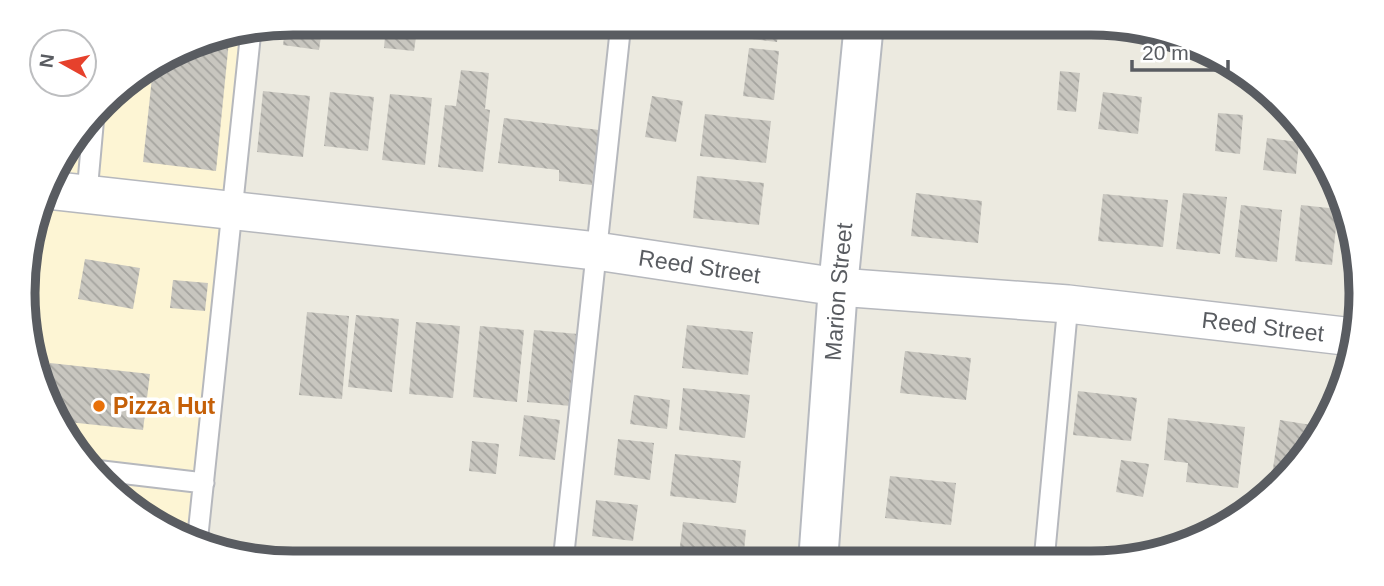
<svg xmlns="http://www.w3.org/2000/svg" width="1384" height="586" viewBox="0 0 1384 586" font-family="Helvetica,sans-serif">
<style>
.commercial{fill:#fdf5d4}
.building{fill:url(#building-back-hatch)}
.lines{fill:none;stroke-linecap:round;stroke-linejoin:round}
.lane-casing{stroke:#b6b8bd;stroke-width:23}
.street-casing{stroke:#b6b8bd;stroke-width:40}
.secondary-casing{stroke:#b6b9bf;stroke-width:42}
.lane{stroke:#fff;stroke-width:19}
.street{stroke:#fff;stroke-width:37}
.secondary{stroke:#fff;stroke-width:38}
.food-dot{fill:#e8710a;stroke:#fff;stroke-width:2.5}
.labels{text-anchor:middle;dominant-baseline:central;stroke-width:7;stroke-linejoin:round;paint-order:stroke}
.street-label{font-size:23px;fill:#595c61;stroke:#fff}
.food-label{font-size:23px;font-weight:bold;fill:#c56008;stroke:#fff;text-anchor:start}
.rim{fill:none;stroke:#595c61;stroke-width:9}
</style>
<defs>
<pattern id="building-back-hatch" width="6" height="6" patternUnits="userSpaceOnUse" patternTransform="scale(1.75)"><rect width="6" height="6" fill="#c8c6bf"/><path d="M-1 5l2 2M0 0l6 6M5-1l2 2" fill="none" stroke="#a5a49f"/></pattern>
</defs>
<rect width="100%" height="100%" fill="#eceae0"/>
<path class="commercial" d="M252,30L204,548L129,508L68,443L28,346L25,257L59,158L115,90L206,37Z"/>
<path class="building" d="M323,23L319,50L283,45L286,24Z
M386,23H418L414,51L384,48Z
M739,23H780L777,42L737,37Z
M1111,26L1143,31L1141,43L1109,37Z
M204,38L229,41L216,171L143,162L153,68Z
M749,48L779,51L774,100L743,96Z
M461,70L489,73L485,109L490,110L483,172L438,167L445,105L456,106Z
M1060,71L1080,73L1076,112L1057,110Z
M263,91L310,96L303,157L257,152Z
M330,92L374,97L368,151L324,146Z
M1103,92L1142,97L1138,134L1098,129Z
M390,94L432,98L425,165L382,160Z
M652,96L683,101L676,142L645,137Z
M1218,113L1243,115L1240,154L1215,151Z
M705,114L771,121L766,163L700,156Z
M504,118L599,130L592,185L559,181V170L498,163Z
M1267,138L1299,142L1296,174L1263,170Z
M697,176L764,183L759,225L693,218Z
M916,193L982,201L978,243L911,236Z
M1183,193L1227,197L1220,254L1176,249Z
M1103,194L1168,200L1163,247L1098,241Z
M1241,205L1282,210L1277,262L1235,257Z
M1301,205L1338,209L1332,265L1295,261Z
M85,259L140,268L133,309L78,299Z
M173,280L208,283L205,311L170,308Z
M307,312L349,316L342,399L299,395Z
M356,315L399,319L392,392L348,387Z
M416,322L460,326L453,398L409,394Z
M687,325L753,332L748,375L682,368Z
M480,326L524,330L517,402L473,397Z
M534,330L578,334L571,406L527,402Z
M905,351L971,358L966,400L900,393Z
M50,363L150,374L143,430L59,421L47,391Z
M683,388L750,395L745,438L679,430Z
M1078,391L1137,398L1131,441L1073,435Z
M634,395L670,400L667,429L630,424Z
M524,415L560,420L555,460L519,456Z
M1168,418L1245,427L1238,488L1186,482L1188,463L1164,460Z
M1280,420L1324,427L1316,443L1274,490L1270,489Z
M618,439L654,443L650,480L614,475Z
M472,441L499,444L496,474L469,471Z
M675,454L741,461L736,503L670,496Z
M1121,460L1149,464L1143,497L1116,492Z
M890,476L956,483L951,525L885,518Z
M596,500L638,505L633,541L592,536Z
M683,522L746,530L743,562H678Z"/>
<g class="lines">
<g class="lane-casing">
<path id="lane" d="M87,193L94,115
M94,470L204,483
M197,544L251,30
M1044,561L1068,304
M563,562L621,23"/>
</g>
<g class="street-casing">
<g id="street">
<path id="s1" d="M48,190L596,251L838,287L1068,304L1353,337"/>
</g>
</g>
<g class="secondary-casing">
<g id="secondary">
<path id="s2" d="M818,562L838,287L864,23"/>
</g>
</g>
<use href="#lane" class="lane"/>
<use href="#street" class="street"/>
<use href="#secondary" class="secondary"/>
</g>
<circle class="food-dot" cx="99" cy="406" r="7"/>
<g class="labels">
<g class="street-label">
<text stroke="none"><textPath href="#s1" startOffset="656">Reed Street</textPath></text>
<text stroke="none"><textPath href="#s2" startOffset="271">Marion Street</textPath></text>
<text stroke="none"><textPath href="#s1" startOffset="1223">Reed Street</textPath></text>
</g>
<g class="food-label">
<text x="113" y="406">Pizza Hut</text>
</g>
</g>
<path d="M0 0H1384V586H0ZM293 35H1091A258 258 0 0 1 1349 293V293A258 258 0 0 1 1091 551H293A258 258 0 0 1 35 293V293A258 258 0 0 1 293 35Z" fill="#fff" fill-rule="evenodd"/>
<path class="rim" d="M293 35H1091A258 258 0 0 1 1349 293V293A258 258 0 0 1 1091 551H293A258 258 0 0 1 35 293V293A258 258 0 0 1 293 35Z"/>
<g transform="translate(63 63) rotate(278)"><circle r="33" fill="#ffffff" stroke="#bdbec0" stroke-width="2"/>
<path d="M0-5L12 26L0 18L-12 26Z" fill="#e6412c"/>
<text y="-10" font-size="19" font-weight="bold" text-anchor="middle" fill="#595c61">N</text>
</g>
<path d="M1132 60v10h96v-10" fill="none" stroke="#595c61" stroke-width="3.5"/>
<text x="1142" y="60" font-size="21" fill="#595c61" stroke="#ffffff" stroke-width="5" paint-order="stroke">20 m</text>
</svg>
